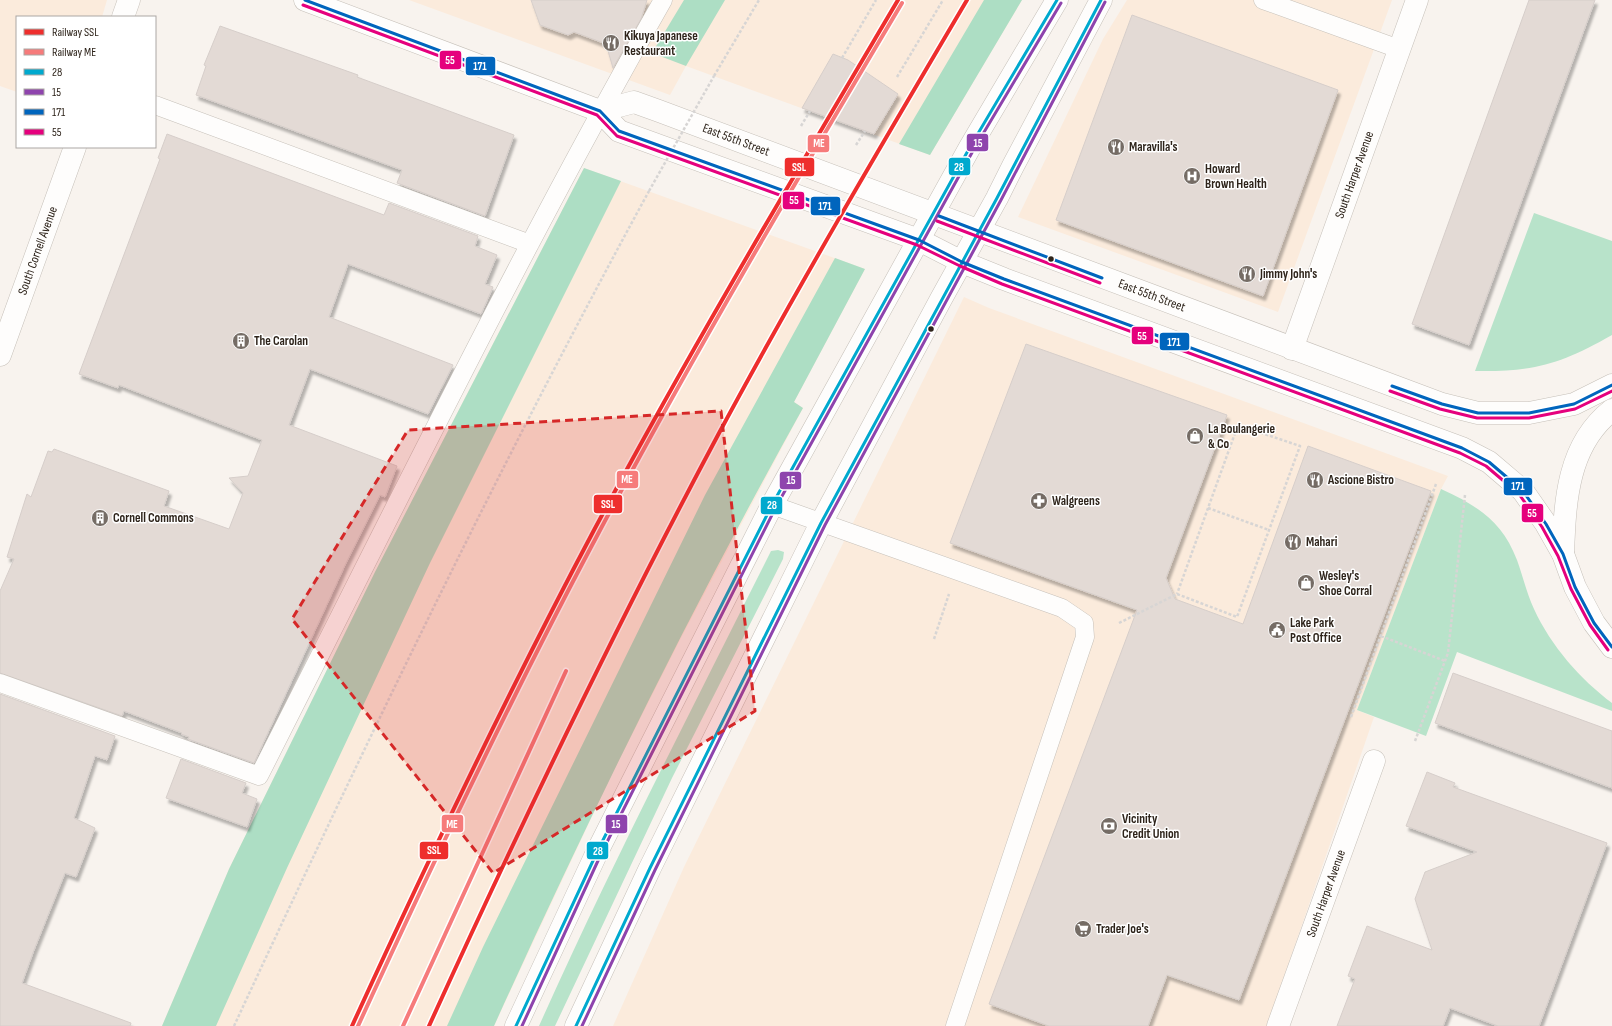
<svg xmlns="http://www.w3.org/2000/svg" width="1612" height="1026" viewBox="0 0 1612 1026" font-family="'Sofia Sans Condensed',sans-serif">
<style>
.built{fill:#fbebdc}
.green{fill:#b8e3ca}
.forest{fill:#addec4}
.building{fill:#e3dad5;stroke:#d6ceca;filter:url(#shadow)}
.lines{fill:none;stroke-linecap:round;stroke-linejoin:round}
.lane-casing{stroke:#c6c0b9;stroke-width:19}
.street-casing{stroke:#c6c0b9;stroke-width:23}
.secondary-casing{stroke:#c6c0b9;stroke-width:23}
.path{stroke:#d7d5d4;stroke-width:2.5;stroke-dasharray:3 2;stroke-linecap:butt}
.lane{stroke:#fefdfc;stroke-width:18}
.street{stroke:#fefdfc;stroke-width:22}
.secondary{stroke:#fefdfc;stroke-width:22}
.path-bridge{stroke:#d7d5d4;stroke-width:2.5;stroke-dasharray:3 2;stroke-linecap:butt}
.bus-1-casing{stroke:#fff;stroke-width:6}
.bus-2-casing{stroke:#fff;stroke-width:6}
.bus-3-casing{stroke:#fff;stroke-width:6}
.bus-4-casing{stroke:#fff;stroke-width:6}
.bus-1{stroke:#00a9ce;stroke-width:3}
.bus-2{stroke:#8e44ad;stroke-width:3}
.bus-3{stroke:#0065bd;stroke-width:3}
.bus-4{stroke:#e5007d;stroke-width:3}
.rail-1-casing{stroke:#fff;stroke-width:7}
.rail-2-casing{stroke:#fff;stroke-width:7}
.rail-1{stroke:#ee2e2d;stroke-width:4}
.rail-2{stroke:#f67b7b;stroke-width:4}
.marked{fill:#d62828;fill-opacity:0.2;stroke:#d62828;stroke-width:3;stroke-dasharray:8 5;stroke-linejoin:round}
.bus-dot{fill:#2e241b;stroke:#fff;stroke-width:1.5}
.labels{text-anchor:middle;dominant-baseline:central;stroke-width:3;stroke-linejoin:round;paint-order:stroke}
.poi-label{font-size:13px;font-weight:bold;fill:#2e241b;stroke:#fff;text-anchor:start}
.street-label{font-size:13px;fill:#2e241b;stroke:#fff}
.line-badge{stroke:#fff;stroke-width:1.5}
.badge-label{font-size:11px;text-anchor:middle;font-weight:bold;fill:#fff}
</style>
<defs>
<filter id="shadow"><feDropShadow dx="2.5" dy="4.5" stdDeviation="1" flood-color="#0004"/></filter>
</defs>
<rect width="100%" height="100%" fill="#f8f3ee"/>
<path class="built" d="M0,0H107L102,17H17V92L0,86Z
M409,0H1022L930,155L686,66L670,95Z
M1127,0H1392L1278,312L1018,217L1103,39Z
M584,168L865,269L794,402L803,408L682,636L611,776L494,1026H162L229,869L375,572Z
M964,297L989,308L1448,476L1441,489L1357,710L1374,717L1267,1026H613L684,867Z"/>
<path class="green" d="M1534,213L1612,241V335C1561,364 1534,372 1475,371Z
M1441,489C1478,506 1502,521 1517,560C1523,577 1527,594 1534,609C1551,646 1580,679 1612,703V711L1457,652L1426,736L1357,710Z
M778,550L784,552L783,559L672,778L555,1026H539C611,865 692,709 771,551Z"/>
<path class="forest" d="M684,0H725L686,66L652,53Z
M984,0H1022L930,155L899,144Z
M584,168L621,181L430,563L287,868L216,1026H162L229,869L375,572Z
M835,258L865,269L794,402L803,408C691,609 589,816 494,1026H447L483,947L705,495Z"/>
<path class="building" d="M531,0H647L641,19L613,68L606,44L574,32L568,35L540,25Z
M1529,0H1595L1469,345L1412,324Z
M1132,15L1338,90L1263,296L1056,220Z
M220,26L358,75L357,77L514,135L485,216L397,183L402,170L196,95L206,66L204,65Z
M833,54L848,60L898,94L874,134L802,108Z
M167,134L384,215L389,203L478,236L475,246L497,255L485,284L493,287L481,314L348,264L329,317L453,365L428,414L310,369L289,425L397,466L385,497L380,495L346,563L254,763L188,739L189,737L181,734L182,733L124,711L122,716L0,673V591L14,559L7,557L27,494L31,497L48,451L52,452L54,449L169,491L164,506L229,529L243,493L229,478L248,476L262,440L119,385L118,388L79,374L160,159L158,158Z
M1026,344L1227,415L1166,578L1175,599L1243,624L1308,446L1431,491L1239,1000L1167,975L1148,1026H1049L989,1004L1137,610L950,543Z
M1453,673L1612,731V788L1435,723Z
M0,694L115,736L107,760L95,756L74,818L95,828L76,877L65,873L34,950L22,983L131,1023L130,1026H0Z
M181,759L246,783L242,793L257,799L247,827L166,798Z
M1427,772L1455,783L1453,787L1607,843L1539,1026H1498L1450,1008L1443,1026H1337L1355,979L1348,976L1367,926L1432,950L1415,899L1425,872L1477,852L1406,826Z"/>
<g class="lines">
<g class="lane-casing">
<path id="lane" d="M1263,0L1399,49
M155,105L530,244
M772,505L1062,608L1084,623L1085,637L955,1026
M0,683L259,776C391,516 519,253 663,0"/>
</g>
<g class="street-casing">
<g id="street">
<path d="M123,17L129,0"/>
<path id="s1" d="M1292,349L1417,0"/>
<path id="s2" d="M0,355L75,147"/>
<path id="s3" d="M1278,1026L1374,761"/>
</g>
</g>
<g class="secondary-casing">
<g id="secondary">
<path d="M305,0L600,111L619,131L919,240L962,262L1004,279L1462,448L1489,462L1523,491L1546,524L1563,554L1575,587L1594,623L1612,647"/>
<path id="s4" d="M600,111L634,102L659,111L1442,404L1478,413H1529L1574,404L1612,385"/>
<path d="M1563,554C1565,502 1567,445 1612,410"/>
<path d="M516,1026L598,850L772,505L970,147L1057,0"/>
<path d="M576,1026L650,868L821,523L941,299L997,198L1013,166L1101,0"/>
</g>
</g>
<path class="path" d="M842,58L876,0
M714,76L759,0
M897,77L943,0
M801,126L810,111
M856,145L865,131
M1208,508L1269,530
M1119,623L1177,594L1237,617L1300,446L1238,425L1177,594
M1381,636L1445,661
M934,639L949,594
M1351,717L1436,484
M1415,741L1448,653L1465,495
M234,1026C365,744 500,464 649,191"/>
<use href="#lane" class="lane"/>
<use href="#street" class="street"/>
<use href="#secondary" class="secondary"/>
<path class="path-bridge" d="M649,191L714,76"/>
<g class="bus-1-casing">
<path id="bus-1" d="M516,1026L598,850L772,505L970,147L1057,0
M576,1026L650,868L821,523L997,198L1101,0"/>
</g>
<g class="bus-2-casing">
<path id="bus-2" d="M522,1026L602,852L776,507L974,149L1061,3
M582,1026L655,870L825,525L1001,200L1105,2"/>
</g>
<g class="bus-3-casing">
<path id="bus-3" d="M305,0L600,111L619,131L919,240L962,262L1004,279L1462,448L1489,462L1523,491L1546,524L1563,554L1575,587L1594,623L1612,647
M939,216L1102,278
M1392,386L1442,404L1478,413H1529L1574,404L1612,385"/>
</g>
<g class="bus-4-casing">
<path id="bus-4" d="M303,5L597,115L617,136L917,245L960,266L1002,284L1460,453L1486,466L1519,494L1542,527L1558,556L1571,589L1590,625L1608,650
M937,221L1100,283
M1390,391L1440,409L1477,418H1529L1575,409L1612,391"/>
</g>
<use href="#bus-1" class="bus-1"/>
<use href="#bus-2" class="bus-2"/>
<use href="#bus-3" class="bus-3"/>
<use href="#bus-4" class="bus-4"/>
<g class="rail-1-casing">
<path id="rail-1" d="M352,1026C428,860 507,694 593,532C689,352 794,176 898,0
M429,1026C520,826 615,628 718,435C797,288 882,144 967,0"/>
</g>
<g class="rail-2-casing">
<path id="rail-2" d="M358,1026C434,860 512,695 598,534C694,353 798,178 902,3
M403,1026L566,671"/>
</g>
<use href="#rail-1" class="rail-1"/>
<use href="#rail-2" class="rail-2"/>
</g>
<path class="marked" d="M721,411L755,711L493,873L292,619L408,430Z"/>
<defs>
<g id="restaurant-disc" transform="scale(0.9)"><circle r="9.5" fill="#756c65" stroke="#fff"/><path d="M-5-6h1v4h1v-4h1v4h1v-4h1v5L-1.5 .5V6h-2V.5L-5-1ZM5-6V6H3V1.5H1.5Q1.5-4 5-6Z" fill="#fff"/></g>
<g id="hospital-disc" transform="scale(0.9)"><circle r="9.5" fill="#756c65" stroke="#fff"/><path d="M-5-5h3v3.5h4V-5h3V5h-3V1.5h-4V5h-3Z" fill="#fff"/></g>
<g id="building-disc" transform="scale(0.9)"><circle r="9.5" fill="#756c65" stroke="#fff"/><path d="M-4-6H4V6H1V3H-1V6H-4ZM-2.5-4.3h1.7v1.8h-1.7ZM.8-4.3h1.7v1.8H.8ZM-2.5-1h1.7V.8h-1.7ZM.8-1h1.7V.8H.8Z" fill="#fff"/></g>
<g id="shop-disc" transform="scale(0.9)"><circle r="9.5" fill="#756c65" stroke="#fff"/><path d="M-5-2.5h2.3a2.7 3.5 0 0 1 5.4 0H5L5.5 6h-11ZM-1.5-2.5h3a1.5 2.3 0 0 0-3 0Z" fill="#fff"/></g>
<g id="pharmacy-disc" transform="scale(0.9)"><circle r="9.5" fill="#756c65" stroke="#fff"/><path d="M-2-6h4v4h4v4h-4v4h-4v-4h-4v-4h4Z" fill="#fff"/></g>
<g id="civic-disc" transform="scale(0.9)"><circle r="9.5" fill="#756c65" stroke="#fff"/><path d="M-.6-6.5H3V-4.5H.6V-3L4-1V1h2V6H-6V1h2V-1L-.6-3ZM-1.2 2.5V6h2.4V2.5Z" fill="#fff"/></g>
<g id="bank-disc" transform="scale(0.9)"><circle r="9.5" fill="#756c65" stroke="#fff"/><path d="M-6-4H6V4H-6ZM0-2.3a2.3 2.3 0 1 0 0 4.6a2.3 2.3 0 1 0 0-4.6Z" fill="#fff"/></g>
<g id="supermarket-disc" transform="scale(0.9)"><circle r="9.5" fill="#756c65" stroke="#fff"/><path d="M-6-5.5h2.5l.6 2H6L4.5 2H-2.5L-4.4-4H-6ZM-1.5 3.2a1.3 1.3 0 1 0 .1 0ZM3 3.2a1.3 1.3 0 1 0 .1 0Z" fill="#fff"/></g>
</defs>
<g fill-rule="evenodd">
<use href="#restaurant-disc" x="611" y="43"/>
<use href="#restaurant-disc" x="1116" y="147"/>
<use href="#hospital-disc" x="1192" y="176"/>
<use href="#restaurant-disc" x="1247" y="274"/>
<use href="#building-disc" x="241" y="341"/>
<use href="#shop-disc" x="1195" y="436"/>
<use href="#restaurant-disc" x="1315" y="480"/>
<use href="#pharmacy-disc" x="1039" y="501"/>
<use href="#building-disc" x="100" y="518"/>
<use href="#restaurant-disc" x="1293" y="542"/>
<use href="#shop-disc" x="1306" y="583"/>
<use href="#civic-disc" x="1277" y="630"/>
<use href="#bank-disc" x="1109" y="826"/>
<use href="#supermarket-disc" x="1083" y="929"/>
</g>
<g class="bus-dot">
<circle cx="1051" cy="259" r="3.5"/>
<circle cx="931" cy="329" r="3.5"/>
</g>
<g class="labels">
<g class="poi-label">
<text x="624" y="36">Kikuya Japanese<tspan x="624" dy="15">Restaurant</tspan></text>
<text x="1129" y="147">Maravilla's</text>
<text x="1205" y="169">Howard<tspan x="1205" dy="15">Brown Health</tspan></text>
<text x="1260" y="274">Jimmy John's</text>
<text x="254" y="341">The Carolan</text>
<text x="1208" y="429">La Boulangerie<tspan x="1208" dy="15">&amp; Co</tspan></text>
<text x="1328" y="480">Ascione Bistro</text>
<text x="1052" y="501">Walgreens</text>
<text x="113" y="518">Cornell Commons</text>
<text x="1306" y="542">Mahari</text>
<text x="1319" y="576">Wesley's<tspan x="1319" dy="15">Shoe Corral</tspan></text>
<text x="1290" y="623">Lake Park<tspan x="1290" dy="15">Post Office</tspan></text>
<text x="1122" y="819">Vicinity<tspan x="1122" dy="15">Credit Union</tspan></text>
<text x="1096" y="929">Trader Joe's</text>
</g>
<g class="street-label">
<text stroke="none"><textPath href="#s4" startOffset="144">East 55th Street</textPath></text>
<text stroke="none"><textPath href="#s1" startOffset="185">South Harper Avenue</textPath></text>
<text stroke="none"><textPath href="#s2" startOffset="111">South Cornell Avenue</textPath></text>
<text stroke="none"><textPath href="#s4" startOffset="588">East 55th Street</textPath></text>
<text stroke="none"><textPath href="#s3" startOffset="141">South Harper Avenue</textPath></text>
</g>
</g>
<g class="line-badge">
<rect x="439" y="50" width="23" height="20" rx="4" fill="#e5007d"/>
<rect x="465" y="56" width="31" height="20" rx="4" fill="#0065bd"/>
<rect x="966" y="133" width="23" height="19" rx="4" fill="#8e44ad"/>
<rect x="807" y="134" width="23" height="19" rx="4" fill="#f67b7b"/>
<rect x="948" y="157" width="23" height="19" rx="4" fill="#00a9ce"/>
<rect x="784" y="157" width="31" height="20" rx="4" fill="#ee2e2d"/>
<rect x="782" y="191" width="23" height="19" rx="4" fill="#e5007d"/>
<rect x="810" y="196" width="31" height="20" rx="4" fill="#0065bd"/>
<rect x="1131" y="326" width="23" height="19" rx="4" fill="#e5007d"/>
<rect x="1159" y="332" width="31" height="19" rx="4" fill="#0065bd"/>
<rect x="616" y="470" width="23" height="19" rx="4" fill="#f67b7b"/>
<rect x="779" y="471" width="23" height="19" rx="4" fill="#8e44ad"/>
<rect x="1503" y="477" width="30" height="19" rx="4" fill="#0065bd"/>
<rect x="593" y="494" width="30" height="20" rx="4" fill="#ee2e2d"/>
<rect x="760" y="496" width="23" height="19" rx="4" fill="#00a9ce"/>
<rect x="1521" y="503" width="23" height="20" rx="4" fill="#e5007d"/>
<rect x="441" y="814" width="23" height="19" rx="4" fill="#f67b7b"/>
<rect x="605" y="814" width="23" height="20" rx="4" fill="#8e44ad"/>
<rect x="419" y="841" width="30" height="19" rx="4" fill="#ee2e2d"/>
<rect x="586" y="841" width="23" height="19" rx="4" fill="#00a9ce"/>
</g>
<g class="badge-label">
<text x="450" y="64">55</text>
<text x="480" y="70">171</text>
<text x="978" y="147">15</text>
<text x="819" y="147">ME</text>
<text x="959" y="171">28</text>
<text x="799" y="171">SSL</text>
<text x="794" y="204">55</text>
<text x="825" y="210">171</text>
<text x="1142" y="340">55</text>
<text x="1174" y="346">171</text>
<text x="627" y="483">ME</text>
<text x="791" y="484">15</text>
<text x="1518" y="490">171</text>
<text x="608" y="508">SSL</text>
<text x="772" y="509">28</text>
<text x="1532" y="517">55</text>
<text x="452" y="828">ME</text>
<text x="616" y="828">15</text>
<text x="434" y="854">SSL</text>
<text x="598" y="855">28</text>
</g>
<rect x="16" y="16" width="140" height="132" fill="#ffffff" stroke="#aba7a4"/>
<rect x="24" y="29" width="20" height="6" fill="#ee2e2d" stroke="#aba7a4"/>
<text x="52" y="36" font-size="12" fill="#2e241b">Railway SSL</text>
<rect x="24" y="49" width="20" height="6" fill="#f67b7b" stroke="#aba7a4"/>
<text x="52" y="56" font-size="12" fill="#2e241b">Railway ME</text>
<rect x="24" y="69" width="20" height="6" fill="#00a9ce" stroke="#aba7a4"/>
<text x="52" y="76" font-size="12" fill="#2e241b">28</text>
<rect x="24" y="89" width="20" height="6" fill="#8e44ad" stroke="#aba7a4"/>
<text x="52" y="96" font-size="12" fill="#2e241b">15</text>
<rect x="24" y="109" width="20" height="6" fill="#0065bd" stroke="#aba7a4"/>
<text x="52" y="116" font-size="12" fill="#2e241b">171</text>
<rect x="24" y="129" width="20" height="6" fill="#e5007d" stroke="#aba7a4"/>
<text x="52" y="136" font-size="12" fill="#2e241b">55</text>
</svg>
